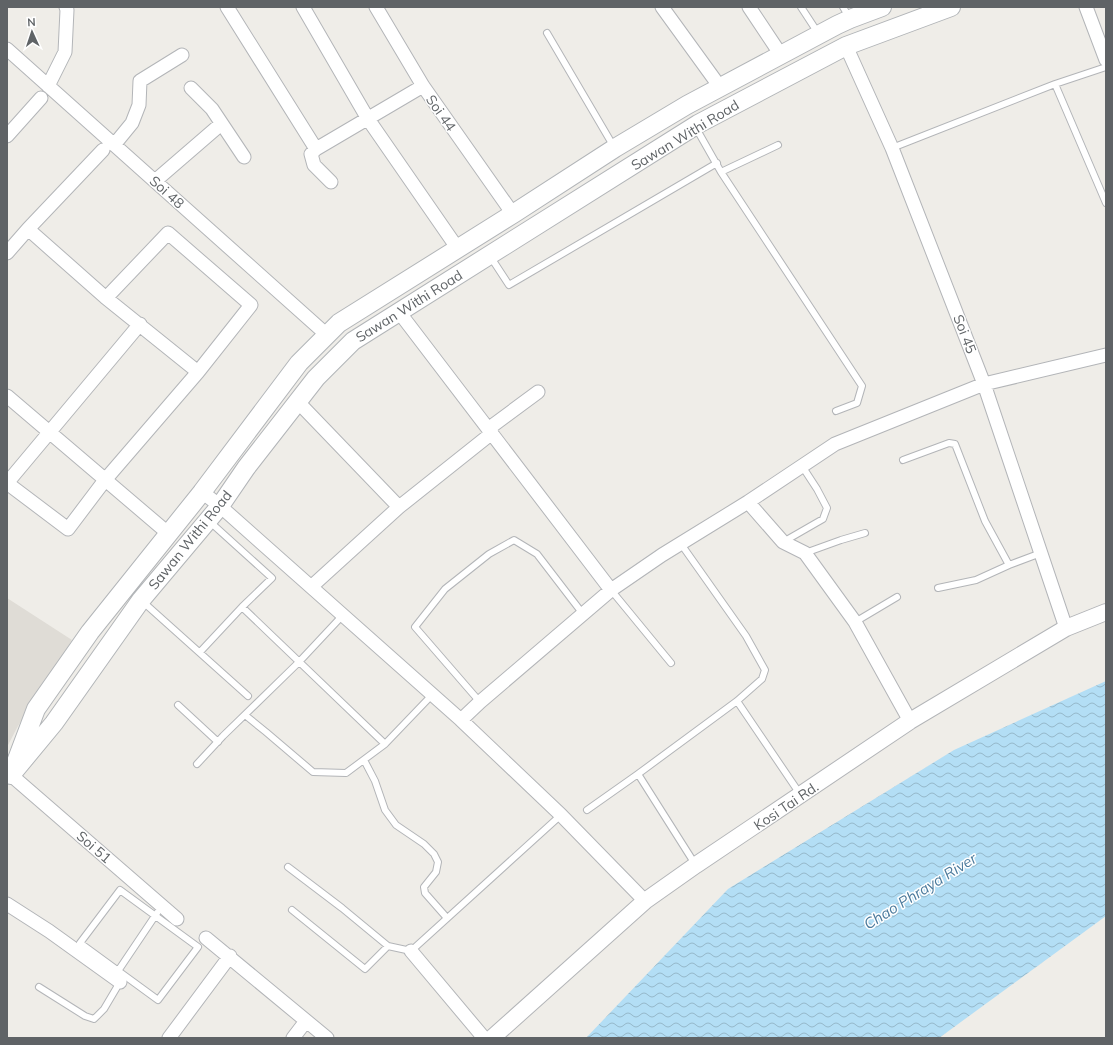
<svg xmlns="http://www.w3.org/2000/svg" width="1113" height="1045" viewBox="0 0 1113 1045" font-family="Mulish,sans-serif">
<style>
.education{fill:#dfdcd6}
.water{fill:url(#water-waves)}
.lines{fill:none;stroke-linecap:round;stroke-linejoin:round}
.service-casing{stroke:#b3b5b8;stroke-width:8}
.minor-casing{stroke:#b3b5b8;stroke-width:15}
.tertiary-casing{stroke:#b3b5b8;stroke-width:18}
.secondary-casing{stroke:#b2b5b8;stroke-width:20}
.service{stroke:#fff;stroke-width:6}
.minor{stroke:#fff;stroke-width:13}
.tertiary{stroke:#fff;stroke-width:16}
.secondary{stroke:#fff;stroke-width:18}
.labels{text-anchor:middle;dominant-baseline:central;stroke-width:3;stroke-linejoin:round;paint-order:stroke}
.street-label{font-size:14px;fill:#5f6366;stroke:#fff}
.water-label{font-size:15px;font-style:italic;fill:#4c7b9d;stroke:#fff}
</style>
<defs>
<pattern id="water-waves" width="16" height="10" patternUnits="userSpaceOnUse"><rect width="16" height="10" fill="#b3def5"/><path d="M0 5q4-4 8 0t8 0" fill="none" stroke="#95b8ca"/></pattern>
</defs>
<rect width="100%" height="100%" fill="#efede8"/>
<path class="education" d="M7,598L72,640L18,726L7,747Z"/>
<path class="water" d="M1106,681V916L939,1038H586L728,889L954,750Z"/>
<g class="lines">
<g class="service-casing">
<path id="service" d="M801,7L818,33
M843,7L849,17
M547,33L614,147
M1055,84L1106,203
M696,128L721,172L778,145
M892,148L1055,84L1106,67
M721,172L862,386L857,403L836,411
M490,256L509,285L717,163
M903,460L949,443L955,444L985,521L1009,565L1041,553
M783,542L823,519L827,508L817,489L802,466
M681,544L746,636L765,670L762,679L737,701L638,774L695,864
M805,553L841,540L865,533
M938,588L976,580L1009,565
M611,590L671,663
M142,601L248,696
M242,607L385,744L432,695
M855,622L897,597
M200,652L242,607L272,578L209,521
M737,701L800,794
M480,702L415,627L445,589L489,554L514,540L537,554L583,614
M178,705L218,742
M245,715L266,732L313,772L346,773L385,744
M364,760L375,781L385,810L396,825L424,844L434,854L438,862L436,872L424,887L425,893L447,918
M197,764L223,736L299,662L343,615
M587,810L638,774
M288,867L342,908L388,946L411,951L561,815
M120,890L198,947L158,1000L80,943Z
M292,910L365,969L388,946
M118,971L157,913
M39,987L85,1016L94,1019L104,1009L120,982"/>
</g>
<g class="minor-casing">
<path id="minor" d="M227,7L316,149L423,86
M303,7L368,119L458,249
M376,7L423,86L513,214
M662,7L720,87
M749,7L781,55
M1086,7L1106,60
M846,46L892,148L984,384L1066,628
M7,49L327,335
M48,86L65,52L67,10L66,7
M191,88L212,109L244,157
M7,136L41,98
M114,145L132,123L139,105L140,81L182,55
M316,149L311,154L314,165L331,182
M103,150L28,229L106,298L198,372
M155,181L221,124
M7,253L28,229
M106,298L168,233L251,305L198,372L105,480L68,529L7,483L140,324
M399,312L611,590
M7,396L169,534
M298,402L399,507
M488,429L538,392
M202,492L220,506L461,720L561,815L645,901
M748,502L783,542L805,553L855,622L910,721
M311,587L399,507L492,433
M461,720L480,702L611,590L662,555L748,502L835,444L984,384L1106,355
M11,775L177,919
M7,904L49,931L120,982
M206,938L327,1038
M411,951L484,1038
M169,1038L230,956
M293,1038L306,1021"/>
</g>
<g class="tertiary-casing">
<path id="tertiary" d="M492,1038L645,901L696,865L910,721L1066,628L1106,612"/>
</g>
<g class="secondary-casing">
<path id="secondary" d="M16,762L36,709L90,632L202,492L299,363L339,323L513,214L615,148L687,105L837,25L850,19L882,7
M11,775L54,723L141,600L220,506L246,468L316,378L353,341L698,124L846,46L951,7"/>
</g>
<use href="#service" class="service"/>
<use href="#minor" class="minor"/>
<use href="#tertiary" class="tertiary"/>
<use href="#secondary" class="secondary"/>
</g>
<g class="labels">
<g class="street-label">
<text transform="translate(441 113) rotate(55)">Soi 44</text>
<text transform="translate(685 135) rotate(-31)">Sawan Withi Road</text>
<text transform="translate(167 192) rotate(42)">Soi 48</text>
<text transform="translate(409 306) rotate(-32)">Sawan Withi Road</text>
<text transform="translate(965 334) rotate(69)">Soi 45</text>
<text transform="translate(190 540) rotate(-51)">Sawan Withi Road</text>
<text transform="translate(786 806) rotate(-34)">Kosi Tai Rd.</text>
<text transform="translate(94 847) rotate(41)">Soi 51</text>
</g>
<g class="water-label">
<text transform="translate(920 891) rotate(-32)">Chao Phraya River</text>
</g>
</g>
<rect width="1113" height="1045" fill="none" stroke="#5f6366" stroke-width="16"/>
<g transform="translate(32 32) rotate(357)" stroke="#ffffff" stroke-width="3" paint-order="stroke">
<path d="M0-3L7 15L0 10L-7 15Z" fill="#5f6366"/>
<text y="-6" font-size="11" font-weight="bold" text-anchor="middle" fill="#5f6366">N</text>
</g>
</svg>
